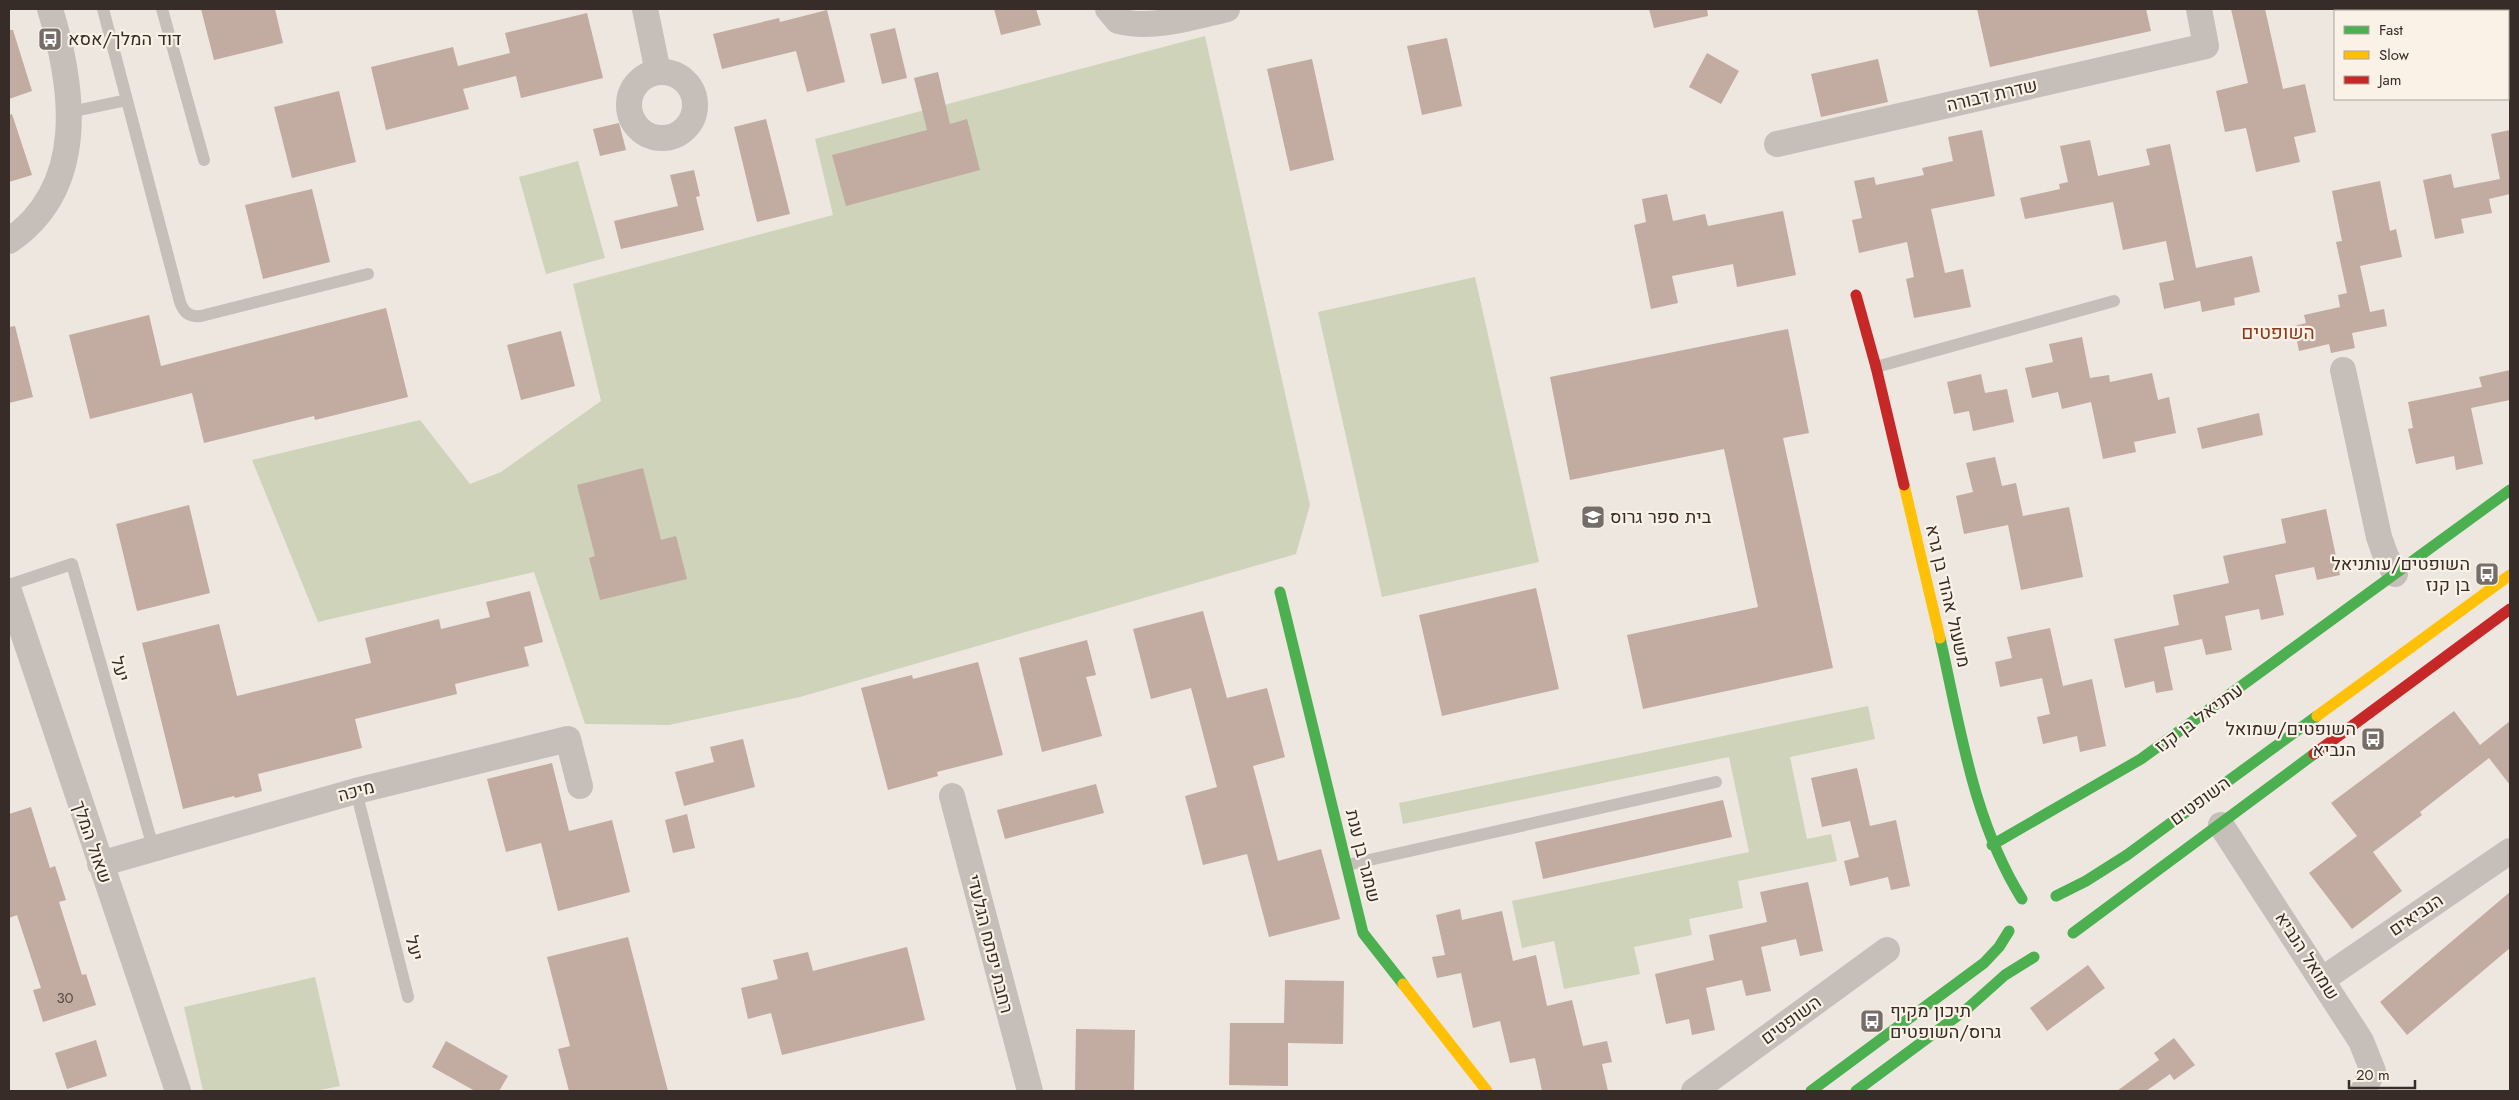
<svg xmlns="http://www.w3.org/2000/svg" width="2519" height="1100" viewBox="0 0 2519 1100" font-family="Jost,Heebo,sans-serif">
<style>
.green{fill:#ced3ba}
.building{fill:#c2aba1}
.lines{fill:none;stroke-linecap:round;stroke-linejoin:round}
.lane{stroke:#c6bfb9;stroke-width:12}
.street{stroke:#c6bfb9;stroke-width:26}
.fast{stroke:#4caf50;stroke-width:11}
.slow{stroke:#ffc107;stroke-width:11}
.jam{stroke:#c62828;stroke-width:11}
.labels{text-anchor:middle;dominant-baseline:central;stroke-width:4.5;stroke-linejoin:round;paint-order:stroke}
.number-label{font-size:15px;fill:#5a4c46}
.poi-label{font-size:18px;fill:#372c27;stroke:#faf2e7;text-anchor:start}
.street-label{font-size:18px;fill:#372c27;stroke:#faf2e7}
.neighbourhood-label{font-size:19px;fill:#8a391c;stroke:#faf2e7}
</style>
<rect width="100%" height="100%" fill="#ede7e0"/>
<path class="green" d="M1205,36L1310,505L1296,554L800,697L669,725L585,724L534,572L318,622L252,460L420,420L470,484L501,472L601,401L573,284L833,215L815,139Z
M578,161L605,258L546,274L519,177Z
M1475,277L1539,562L1382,597L1318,312Z
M1868,706L1875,739L1790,757L1807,839L1831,834L1837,861L1738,881L1743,908L1689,919L1692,935L1634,947L1640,974L1564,989L1554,941L1522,948L1512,901L1749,852L1729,757L1403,824L1399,803Z
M315,977L340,1086L315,1091H203L184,1007Z"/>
<path class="building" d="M201,9H275L283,43L214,60Z
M994,9H1036L1041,25L1001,35Z
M1649,9H1707L1708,16L1654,28Z
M1977,9H2146L2151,31L1990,67Z
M2231,9H2265L2283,89L2305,84L2316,132L2294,137L2300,162L2256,172L2246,128L2225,132L2216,91L2248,83Z
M827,10L845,82L807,92L796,51L722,69L713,34L779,18L780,22Z
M587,13L603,78L521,98L516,76L463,89L469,109L386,130L371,67L453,47L458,66L510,53L505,33Z
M895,28L907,78L882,84L870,34Z
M9,30H13L32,91L9,99Z
M1447,38L1462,106L1422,115L1407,46Z
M1707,53L1739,71L1721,104L1689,87Z
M1312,59L1334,160L1290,171L1267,69Z
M1878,59L1888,102L1821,117L1811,74Z
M938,72L950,124L967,119L980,170L846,206L832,155L927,130L914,78Z
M339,91L356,162L292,178L274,107Z
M12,114L32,175L9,182V115Z
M766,119L790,214L757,222L734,127Z
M619,123L626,150L600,156L593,129Z
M1982,130L1995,196L1931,209L1945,273L1963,269L1971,307L1914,318L1906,279L1914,277L1907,242L1859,253L1852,220L1862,218L1854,181L1874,177L1876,185L1924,175L1922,168L1953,161L1948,137Z
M2510,130V194L2489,199L2492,213L2461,219L2464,233L2435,239L2423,180L2451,174L2454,188L2500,179L2491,134Z
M2090,140L2098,176L2150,165L2146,149L2170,144L2196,268L2252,256L2260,292L2234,298L2235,305L2202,312L2200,301L2164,309L2159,283L2174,280L2166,241L2123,250L2113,202L2025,219L2020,198L2060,189L2059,184L2068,182L2060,146Z
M694,170L700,196L696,197L704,230L621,249L614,221L678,206L670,175Z
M2380,181L2390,231L2396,229L2402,257L2360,266L2370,312L2384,309L2387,326L2352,333L2355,348L2331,353L2329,344L2299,351L2294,326L2306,323L2304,315L2340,307L2338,295L2347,293L2336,242L2342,241L2332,191Z
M312,189L330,262L263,279L245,205Z
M1667,194L1673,221L1705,214L1708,226L1783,211L1796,275L1737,287L1733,264L1672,276L1678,303L1651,309L1634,225L1646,222L1642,199Z
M386,308L408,397L315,420L314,416L204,443L192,393L90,419L69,335L149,315L161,366Z
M15,326L33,397L9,403V327Z
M1788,329L1809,433L1783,438L1833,668L1643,709L1627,635L1758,607L1724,449L1570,480L1550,377Z
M561,331L575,386L521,400L507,345Z
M2082,337L2090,378L2109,375L2110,382L2152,373L2158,400L2169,397L2176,433L2134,442L2136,452L2103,459L2091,402L2062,409L2058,392L2032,398L2025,368L2053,362L2049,344Z
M2510,370V400L2471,408L2483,464L2456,470L2454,456L2416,464L2408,429L2413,428L2408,402L2482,387L2479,377Z
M1981,374L1985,393L2007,389L2014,422L1973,431L1969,411L1954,414L1947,382Z
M2259,413L2263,435L2202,449L2197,428Z
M1995,457L2002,486L2016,483L2023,516L2069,507L2083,577L2021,590L2008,525L1964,534L1956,496L1973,492L1966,463Z
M643,468L661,540L676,536L687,579L600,600L589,558L595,556L577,485Z
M189,505L210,593L137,611L116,524Z
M2326,509L2340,575L2317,580L2314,567L2275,575L2284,615L2261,620L2259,609L2225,616L2232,650L2206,655L2202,639L2164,647L2173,690L2156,693L2154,681L2125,688L2114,639L2179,625L2173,595L2229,583L2223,556L2286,543L2281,519Z
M1536,588L1559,689L1442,716L1419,615Z
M530,591L543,642L524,647L529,666L455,684L457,694L355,719L362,748L258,774L262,791L235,798L234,796L183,809L142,643L219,624L237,696L371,663L365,638L439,619L441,629L490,617L486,602Z
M1203,611L1227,698L1267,688L1285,757L1253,766L1278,861L1321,849L1340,919L1269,937L1247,854L1203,865L1185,796L1217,787L1191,688L1151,699L1133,629Z
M2050,628L2063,686L2092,679L2106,746L2080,752L2077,736L2043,744L2037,717L2050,714L2042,678L2000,687L1995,662L2012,658L2007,637Z
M1087,640L1096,675L1086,677L1102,736L1042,752L1019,658Z
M978,662L1003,755L937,772L938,776L888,790L861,688L912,675L913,679Z
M2454,711L2480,745L2510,721V785L2489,758L2420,812L2422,815L2373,852L2402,891L2352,929L2309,873L2357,836L2331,803Z
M743,739L755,787L684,806L675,772L714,762L710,747Z
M552,763L569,831L612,820L630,892L558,911L541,843L506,852L487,779Z
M1857,768L1870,826L1896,820L1910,886L1891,890L1888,877L1850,886L1844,861L1859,857L1850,821L1822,827L1811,778Z
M1096,784L1104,813L1005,839L997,810Z
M1723,800L1732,837L1543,879L1535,842Z
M31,807L50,868L55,866L66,900L59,902L82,975L86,974L96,1005L43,1022L33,990L41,988L17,915L9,918V814Z
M687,814L695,848L673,853L665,820Z
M1808,882L1823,951L1800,956L1796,939L1761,947L1771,991L1746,996L1742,980L1706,988L1715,1030L1692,1035L1689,1019L1666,1024L1655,974L1714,960L1709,935L1767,922L1760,892Z
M2510,892V948L2407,1035L2380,1002Z
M1460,909L1462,920L1502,911L1513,961L1536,955L1547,1006L1572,1000L1583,1046L1607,1041L1612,1062L1602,1064L1608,1091H1542L1535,1058L1510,1063L1500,1021L1473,1028L1461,973L1437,978L1432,957L1445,955L1436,915Z
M628,937L668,1091H569L558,1049L570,1046L547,957Z
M907,947L925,1020L782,1055L771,1013L748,1019L741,988L778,979L773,960L808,952L813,971Z
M2088,965L2105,988L2047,1031L2030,1008Z
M1285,980L1344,981L1343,1044L1288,1043V1086L1229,1085L1230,1023H1284Z
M1076,1029L1135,1030L1134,1091H1075Z
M2174,1038L2195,1065L2174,1080L2170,1074L2146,1091H2117L2159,1060L2154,1053Z
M96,1040L107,1076L67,1089L55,1053Z
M446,1041L508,1076L499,1091H475L432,1067Z"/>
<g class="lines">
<path class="lane" d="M103,9L180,302C184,313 189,317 201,316L368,274
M162,9L204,160
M70,112L127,100
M1876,367L2114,301
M9,585L72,564L153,847
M356,791L408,997
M1347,865L1716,782"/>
<path class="street" d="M645,9L658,72
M1108,9L1118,21C1153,30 1194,17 1227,9
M629 105a33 33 0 1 1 66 0a33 33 0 1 1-66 0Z
M1777,144L2206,46L2199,9
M9,241C88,187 74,88 50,9
M2343,370L2379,537L2385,554L2395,574
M9,591L178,1091
M952,796L1030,1091
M2221,825L2361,1041L2373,1071L2363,1091
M100,864L356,791L568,739L580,786
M2323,979L2510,851
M1694,1091L1887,950"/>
<path class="fast" d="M1280,592L1363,933L1403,984
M1940,638C1960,726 1973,821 2022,899
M1992,845L2141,759L2510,490
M2056,896L2086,881L2127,855L2317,716
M2073,933L2314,754
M1811,1091L1984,963L1999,947L2009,931
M1856,1091L1968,1008L2005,975L2034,957"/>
<path class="slow" d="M1904,485L1940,638
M2317,716L2510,575
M1403,984L1487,1091"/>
<path class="jam" d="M1856,295L1876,367L1904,485
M2314,754L2510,609"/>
</g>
<defs>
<g id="bus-square" transform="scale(1.25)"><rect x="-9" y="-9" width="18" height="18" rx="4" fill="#776d68" stroke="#faf2e7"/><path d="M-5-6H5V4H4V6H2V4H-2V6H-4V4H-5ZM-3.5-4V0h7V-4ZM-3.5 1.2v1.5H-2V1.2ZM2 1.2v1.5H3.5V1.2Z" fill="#fff"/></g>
<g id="school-square" transform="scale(1.25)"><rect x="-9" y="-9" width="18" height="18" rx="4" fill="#776d68" stroke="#faf2e7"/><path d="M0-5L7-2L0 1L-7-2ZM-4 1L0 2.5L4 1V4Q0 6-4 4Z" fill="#fff"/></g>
</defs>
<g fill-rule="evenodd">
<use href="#bus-square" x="50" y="39"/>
<use href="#school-square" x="1593" y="517"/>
<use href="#bus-square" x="2487" y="574"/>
<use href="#bus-square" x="2373" y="739"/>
<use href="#bus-square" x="1872" y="1021"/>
</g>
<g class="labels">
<g class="number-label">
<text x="65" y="998">30</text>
</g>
<g class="poi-label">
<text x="68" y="39">דוד המלך/אסא</text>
<text x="1610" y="517">בית ספר גרוס</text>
<text x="2470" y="564" text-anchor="end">השופטים/עותניאל<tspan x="2470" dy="21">בן קנז</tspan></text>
<text x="2356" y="729" text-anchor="end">השופטים/שמואל<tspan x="2356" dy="21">הנביא</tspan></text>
<text x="1890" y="1011">תיכון מקיף<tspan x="1890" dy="21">גרוס/השופטים</tspan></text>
</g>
<g class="street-label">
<text transform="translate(1992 95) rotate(-13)">שדרת דבורה</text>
<text transform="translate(1948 596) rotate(77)">משעול אהוד בן גרא</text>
<text transform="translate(120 669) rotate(74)">יעל</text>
<text transform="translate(2199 718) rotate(-36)">עתניאל בן קנז</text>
<text transform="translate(356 791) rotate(-15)">מיכה</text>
<text transform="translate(2200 801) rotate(-36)">השופטים</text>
<text transform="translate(92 842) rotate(71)">שאול המלך</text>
<text transform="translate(1363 856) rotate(76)">שמגר בן ענת</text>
<text transform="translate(2416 915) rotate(-34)">הנביאים</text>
<text transform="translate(990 944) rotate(76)">רחבת יפתח הגלעדי</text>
<text transform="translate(414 948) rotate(76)">יעל</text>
<text transform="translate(2307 956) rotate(57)">שמואל הנביא</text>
<text transform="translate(1791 1020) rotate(-36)">השופטים</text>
</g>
<g class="neighbourhood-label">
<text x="2278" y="332">השופטים</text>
</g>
</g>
<rect width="2519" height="1100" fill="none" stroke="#372c27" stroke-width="20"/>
<rect x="2334" y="10" width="175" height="90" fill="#faf2e7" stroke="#aca39a"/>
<rect x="2344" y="26" width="25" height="8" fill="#4caf50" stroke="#aca39a"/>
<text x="2379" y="35" font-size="15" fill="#372c27">Fast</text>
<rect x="2344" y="51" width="25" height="8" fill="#ffc107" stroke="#aca39a"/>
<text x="2379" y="60" font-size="15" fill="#372c27">Slow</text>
<rect x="2344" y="76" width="25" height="8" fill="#c62828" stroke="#aca39a"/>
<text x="2379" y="85" font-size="15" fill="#372c27">Jam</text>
<path d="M2349 1080v8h66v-8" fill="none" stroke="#372c27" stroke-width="2.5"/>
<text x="2356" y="1080" font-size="15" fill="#372c27" stroke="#faf2e7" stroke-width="4" paint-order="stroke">20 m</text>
</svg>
